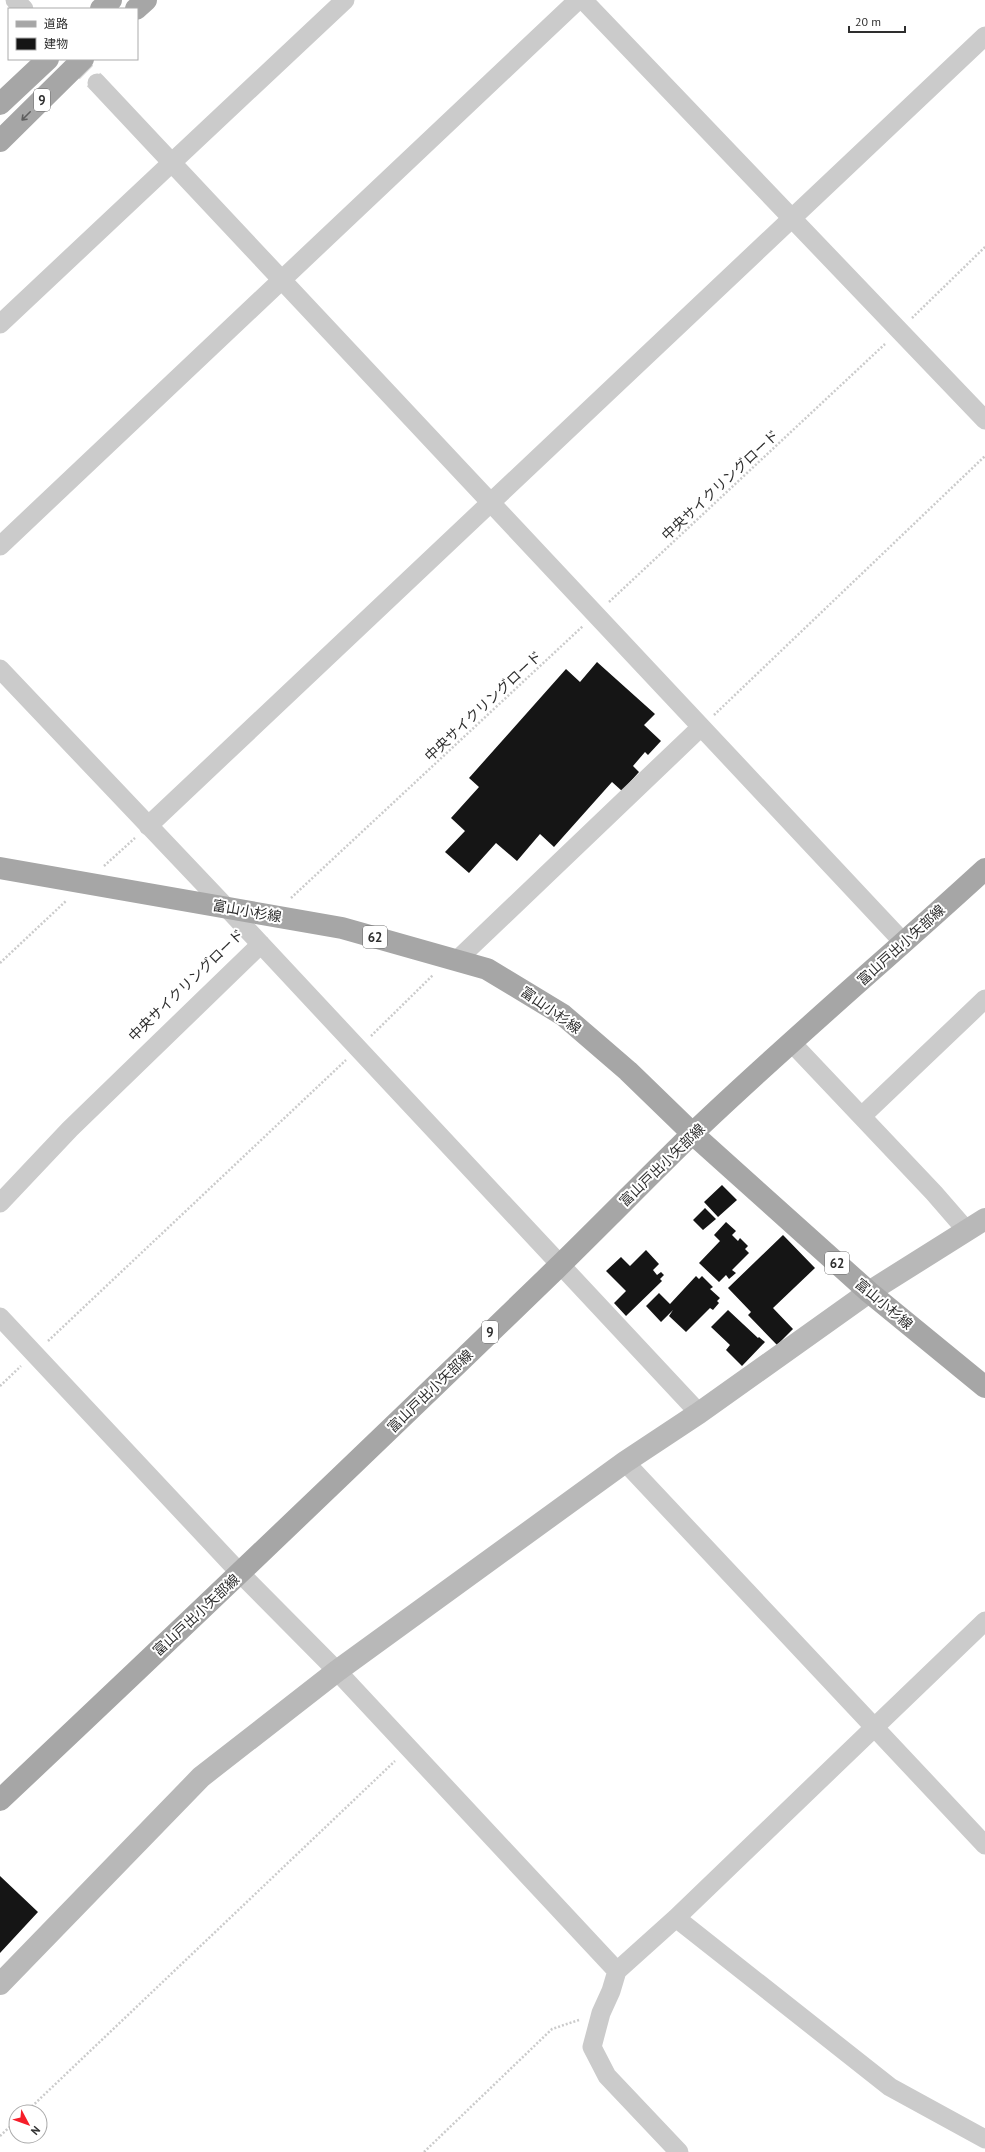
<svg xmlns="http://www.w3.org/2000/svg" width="985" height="2152" viewBox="0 0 985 2152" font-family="'PT Sans','Noto Sans JP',sans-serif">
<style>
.building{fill:#151515}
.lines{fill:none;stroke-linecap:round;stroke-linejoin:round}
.street-tunnel{stroke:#d5d5d5;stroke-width:19;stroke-dasharray:19 10;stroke-linecap:butt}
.path{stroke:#cbcbcb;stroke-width:2.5;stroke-dasharray:2 2;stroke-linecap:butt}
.street{stroke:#cbcbcb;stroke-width:19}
.secondary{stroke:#b8b8b8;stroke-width:22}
.primary{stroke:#a6a6a6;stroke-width:22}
.oneway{stroke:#5e5e5e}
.labels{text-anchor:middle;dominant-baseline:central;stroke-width:4;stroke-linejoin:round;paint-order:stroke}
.shield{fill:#fff;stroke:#6d6d6d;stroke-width:1}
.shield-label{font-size:13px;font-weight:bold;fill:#2e2e2e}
.street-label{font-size:14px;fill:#2e2e2e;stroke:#fff}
</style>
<rect width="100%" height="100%" fill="#fff"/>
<path class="building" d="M597,662L655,714L644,725L661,741L648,755L645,752L633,766L639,772L622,791L612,782L554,847L540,834L517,861L496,843L469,873L445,852L465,831L451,818L479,787L469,778L566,669L580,682Z
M722,1185L737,1200L718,1217L704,1202Z
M705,1208L716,1219L703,1230L693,1220Z
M726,1222L736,1231L732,1235L738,1241L740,1238L748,1246L745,1249L749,1253L732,1270L736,1273L729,1279L726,1275L719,1282L699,1263L720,1241L714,1235Z
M783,1235L815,1268L773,1308L793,1329L777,1345L748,1315L751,1312L728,1288Z
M646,1250L659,1264L653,1270L657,1275L661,1272L664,1275L660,1279L662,1281L626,1316L614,1303L626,1291L606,1271L621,1257L630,1266Z
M696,1276L699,1279L702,1276L713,1287L710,1289L720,1298L717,1301L719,1303L713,1310L710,1308L686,1332L669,1316L673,1310L661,1322L646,1306L659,1293L670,1304Z
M728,1310L758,1338L759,1337L765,1342L742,1366L726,1350L730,1345L711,1327Z
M0,1876L38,1912L0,1953Z"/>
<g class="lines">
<path class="street-tunnel" d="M73,59L97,83"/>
<path class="path" d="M912,318L985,247
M609,602L885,344
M714,715L985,456
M104,866L135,838
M291,898L583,626
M0,963L67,900
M371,1036L433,975
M48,1341L346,1060
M0,1386L21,1366
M26,2112L395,1761
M0,2136L16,2121
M424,2152L552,2029L579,2020"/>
<path class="street" d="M15,0L24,9
M583,0L985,420
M97,83L904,943
M0,324L345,0
M0,546L578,0
M0,669L226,907L699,1413
M148,826L985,36
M457,960L701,727
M791,1042L934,1193L967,1231
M862,1116L985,999
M0,1203L70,1129L261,944
M0,1317L240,1573L337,1671L617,1971
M625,1462L985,1845
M676,1918L890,2087L985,2139
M679,2152L607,2076L592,2047L601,2013L611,1991L617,1971L676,1918L985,1621"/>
<path class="secondary" d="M0,1984L201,1777L337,1671L625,1462L699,1413L869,1292L985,1219"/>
<path class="primary" d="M101,9L111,0
M136,9L146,0
M0,104L48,59
M0,141L83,59
M0,868L342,928L487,969L563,1015L628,1071L693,1134L869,1292L985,1387
M0,1800C187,1624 372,1447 557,1268C602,1224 647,1178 692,1134C787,1043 888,958 985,869"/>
</g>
<defs><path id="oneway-shaft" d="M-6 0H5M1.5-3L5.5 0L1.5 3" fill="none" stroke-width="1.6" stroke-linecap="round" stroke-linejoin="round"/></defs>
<use class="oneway" href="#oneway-shaft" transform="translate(26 116) rotate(135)"/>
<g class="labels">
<g class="shield">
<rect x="34" y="89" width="16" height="22" rx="3"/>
<rect x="363" y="926" width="24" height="22" rx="3"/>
<rect x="825" y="1252" width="24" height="22" rx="3"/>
<rect x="482" y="1321" width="16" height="22" rx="3"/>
</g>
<g class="shield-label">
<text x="42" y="100">9</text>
<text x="375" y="937">62</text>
<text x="837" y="1263">62</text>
<text x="490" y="1332">9</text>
</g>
<g class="street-label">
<text transform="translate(720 485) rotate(-43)">中央サイクリングロード</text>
<text transform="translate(483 706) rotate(-43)">中央サイクリングロード</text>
<text transform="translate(247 911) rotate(10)">富山小杉線</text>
<text transform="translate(901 945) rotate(-42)">富山戸出小矢部線</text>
<text transform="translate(186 985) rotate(-44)">中央サイクリングロード</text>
<text transform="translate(551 1010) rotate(35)">富山小杉線</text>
<text transform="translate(662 1165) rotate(-44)">富山戸出小矢部線</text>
<text transform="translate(884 1304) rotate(40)">富山小杉線</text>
<text transform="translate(430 1391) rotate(-44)">富山戸出小矢部線</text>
<text transform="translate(196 1615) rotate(-43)">富山戸出小矢部線</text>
</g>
</g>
<rect x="8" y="8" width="130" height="52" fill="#ffffff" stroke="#ababab"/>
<rect x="16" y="21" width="20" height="6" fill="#a6a6a6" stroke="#ababab"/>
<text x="44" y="28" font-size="12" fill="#2e2e2e">道路</text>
<rect x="16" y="38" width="20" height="12" fill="#151515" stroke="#ababab"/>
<text x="44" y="48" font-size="12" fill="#2e2e2e">建物</text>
<g transform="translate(28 2124) rotate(131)"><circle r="19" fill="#ffffff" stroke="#ababab"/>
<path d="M0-3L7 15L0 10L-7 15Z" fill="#f61e2a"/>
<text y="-6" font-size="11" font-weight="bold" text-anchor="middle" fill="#2e2e2e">N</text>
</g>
<path d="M849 26v6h56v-6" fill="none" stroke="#2e2e2e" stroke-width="2"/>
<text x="855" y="26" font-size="12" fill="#2e2e2e" stroke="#ffffff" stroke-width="3" paint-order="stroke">20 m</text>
</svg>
